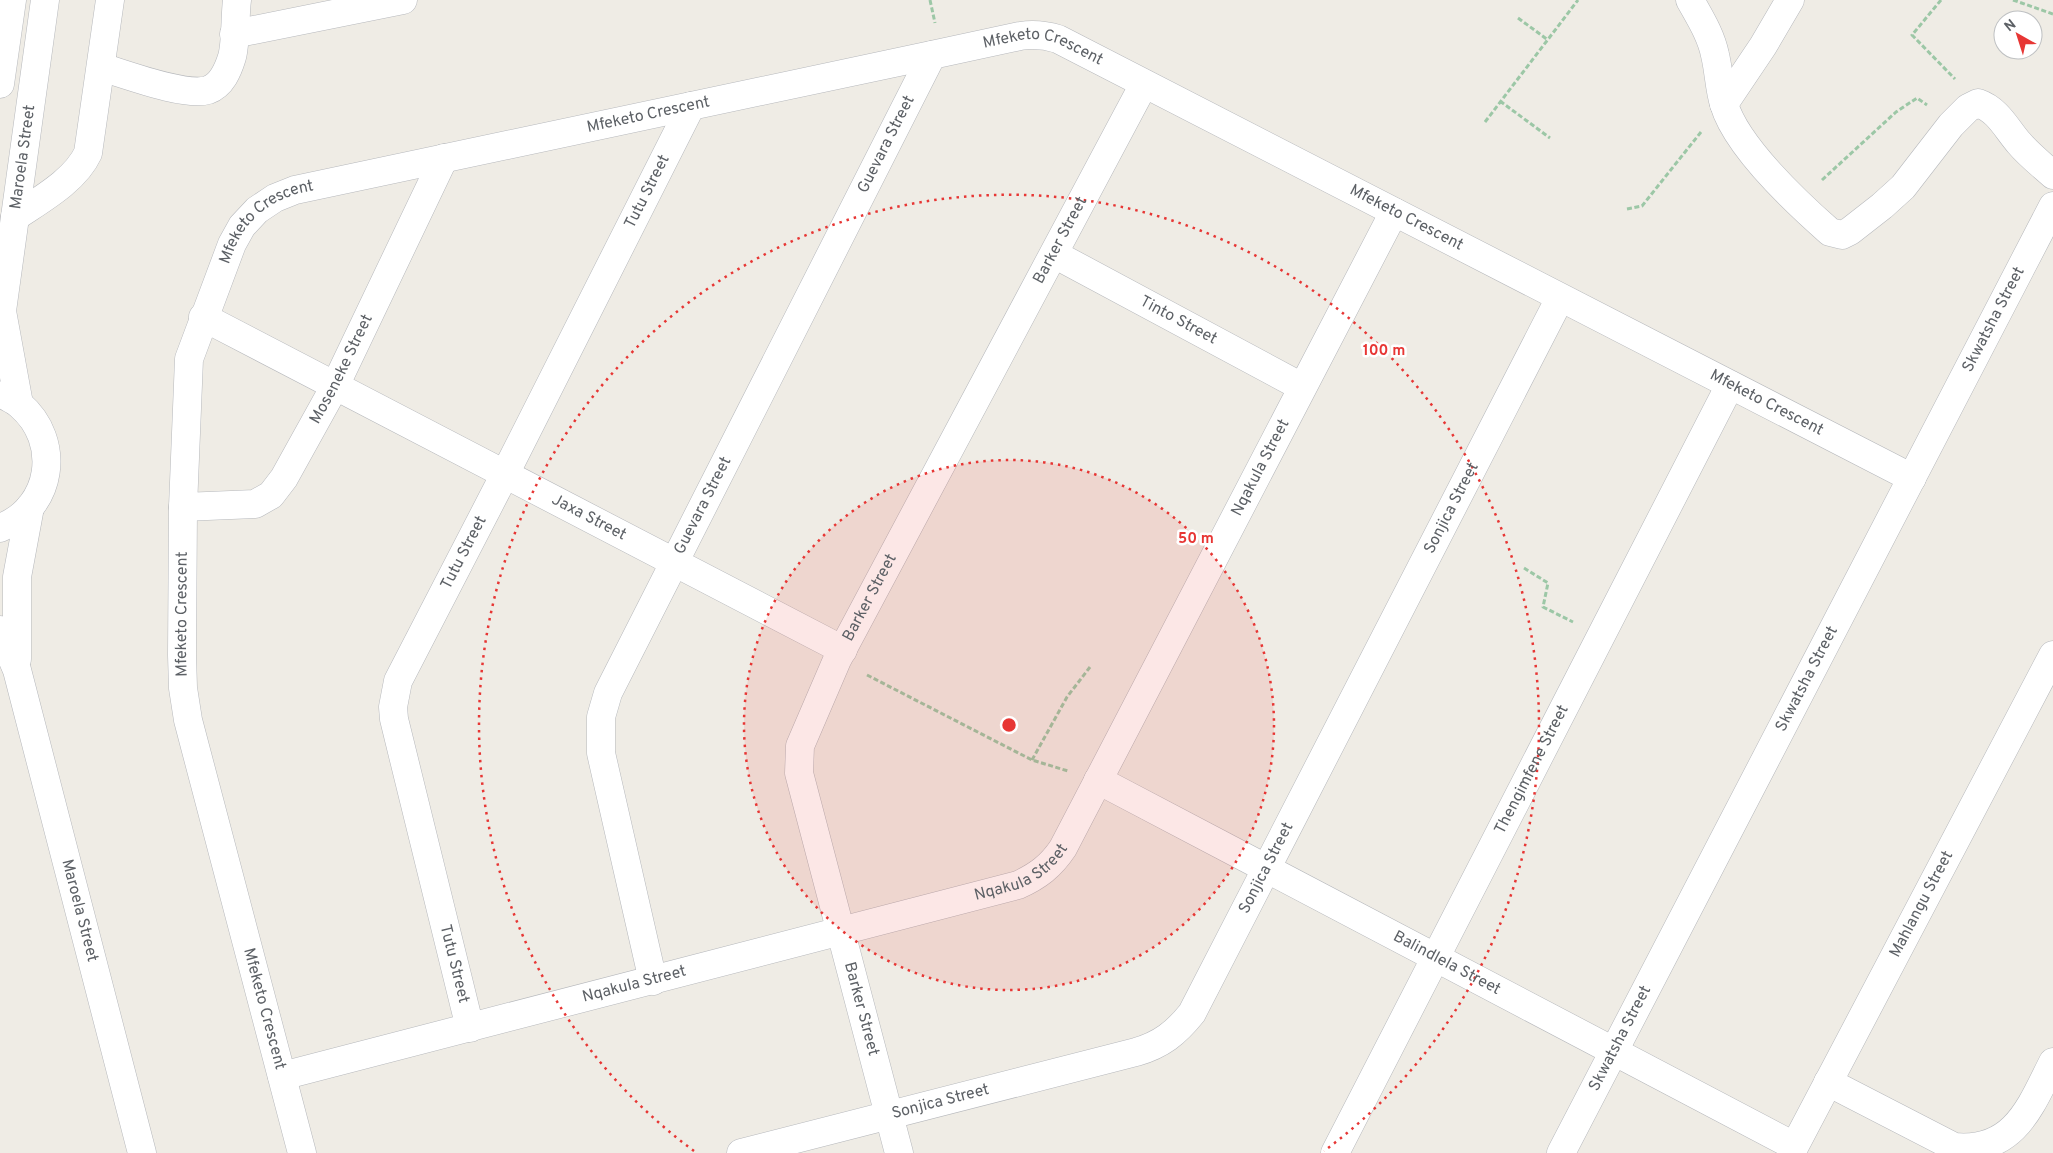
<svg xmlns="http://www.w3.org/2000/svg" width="2053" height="1153" viewBox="0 0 2053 1153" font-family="Overpass,sans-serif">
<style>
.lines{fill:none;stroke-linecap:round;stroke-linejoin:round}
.minor-casing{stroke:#b6b8bc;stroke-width:29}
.path{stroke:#9cc7a6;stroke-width:3;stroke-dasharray:5 2.5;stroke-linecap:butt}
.minor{stroke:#fff;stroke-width:28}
.ring{fill:none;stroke:#e73634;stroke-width:2.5;stroke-dasharray:2.5 5}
.labels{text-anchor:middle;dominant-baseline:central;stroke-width:5;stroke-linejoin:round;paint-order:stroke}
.street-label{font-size:16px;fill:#5d6166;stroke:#fff}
.centre{fill:#e73634;stroke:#fff;stroke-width:2.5}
.ring-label{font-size:15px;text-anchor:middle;font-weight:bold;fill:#e73634;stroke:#fff;stroke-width:5;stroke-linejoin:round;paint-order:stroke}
</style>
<rect width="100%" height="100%" fill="#efece5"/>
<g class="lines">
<g class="minor-casing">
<g id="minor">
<path d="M1690,0C1700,18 1711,35 1715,55C1719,71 1719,88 1724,104C1736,146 1797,203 1830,232L1842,235L1850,231L1882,206L1903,187L1951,125L1968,108L1978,103C1998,110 2006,128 2019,143C2029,155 2042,165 2053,175"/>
<path d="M234,34L403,0"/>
<path d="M101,67C125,74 185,97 208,90C222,85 228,70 232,57C236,43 235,15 237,0"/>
<path d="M0,84L12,0"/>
<path d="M1724,104L1763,46L1790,0"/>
<path d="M15,217C40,200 75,181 88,153L110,0"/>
<path id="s1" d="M1054,254L1302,387"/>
<path id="s2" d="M203,317L843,650"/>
<path id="s3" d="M19,404L2,311L45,0"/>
<path id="s4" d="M183,507L255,504L271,495L284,478L335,386L444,158"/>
<path d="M0,528C53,508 62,441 20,405C16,401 9,398 4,395"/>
<path id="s5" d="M0,630L17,670L142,1153"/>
<path d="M17,659V577L30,507"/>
<path id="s6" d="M1098,780L1794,1146"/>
<path id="s7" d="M653,981L601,753V717L608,693L932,55"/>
<path id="s8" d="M470,1028L394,719L393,707L398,681L505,474L691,106"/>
<path id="s9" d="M282,1076L1018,885C1038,876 1051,866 1063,848L1394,212"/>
<path d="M1828,1082L1954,1147C2015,1153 2031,1105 2053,1062"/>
<path id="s10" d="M302,1153L188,720L183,688L182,655L183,507L189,359L232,244L242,226L257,210L275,198L295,190L941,53L1020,36C1034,34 1045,35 1058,39L1912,478"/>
<path id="s11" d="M741,1153L1136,1052C1161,1045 1176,1033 1192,1013L1560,298"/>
<path id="s12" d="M899,1153L799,773L800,746L837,660L1144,84"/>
<path id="s13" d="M1335,1153L1730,385"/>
<path id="s14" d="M1561,1153L2053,206"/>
<path id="s15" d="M1791,1153L2053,655"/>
</g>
</g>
<path class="path" d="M930,0L935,23
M1941,0L1912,35L1955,79
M2013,0L2053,14
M1518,18L1548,40
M1500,101L1550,138
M1485,122L1578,0
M1822,180L1896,112L1917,98L1927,105
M1627,209L1642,206L1701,132
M1524,568L1548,583L1543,607L1573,622
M867,675L1032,760L1068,771
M1032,760L1067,697L1090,667"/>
<use href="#minor" class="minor"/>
</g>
<circle cx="1009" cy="725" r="265" fill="#e73634" fill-opacity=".12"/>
<g class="ring">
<circle cx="1009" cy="725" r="265"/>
<path d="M694 1151A530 530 0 1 1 1324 1151"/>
</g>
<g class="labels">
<g class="street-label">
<text stroke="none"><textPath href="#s10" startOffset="1784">Mfeketo Crescent</textPath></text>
<text stroke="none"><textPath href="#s10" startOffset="1379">Mfeketo Crescent</textPath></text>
<text stroke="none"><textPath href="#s7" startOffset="910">Guevara Street</textPath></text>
<text stroke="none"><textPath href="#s3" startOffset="250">Maroela Street</textPath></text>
<text stroke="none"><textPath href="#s8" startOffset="906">Tutu Street</textPath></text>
<text stroke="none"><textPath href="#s10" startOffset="2189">Mfeketo Crescent</textPath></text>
<text stroke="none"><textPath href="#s10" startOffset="974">Mfeketo Crescent</textPath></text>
<text stroke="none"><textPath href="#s12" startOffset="989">Barker Street</textPath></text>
<text stroke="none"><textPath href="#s14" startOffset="939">Skwatsha Street</textPath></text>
<text stroke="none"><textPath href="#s1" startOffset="141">Tinto Street</textPath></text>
<text stroke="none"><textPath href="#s4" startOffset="235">Moseneke Street</textPath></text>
<text stroke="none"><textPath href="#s10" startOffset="2594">Mfeketo Crescent</textPath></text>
<text stroke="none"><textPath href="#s9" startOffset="1248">Nqakula Street</textPath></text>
<text stroke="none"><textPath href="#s7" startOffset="505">Guevara Street</textPath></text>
<text stroke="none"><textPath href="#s11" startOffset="1045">Sonjica Street</textPath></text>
<text stroke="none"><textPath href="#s2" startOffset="435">Jaxa Street</textPath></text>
<text stroke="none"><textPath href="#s8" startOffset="501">Tutu Street</textPath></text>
<text stroke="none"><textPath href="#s12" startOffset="584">Barker Street</textPath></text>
<text stroke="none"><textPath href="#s10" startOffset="554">Mfeketo Crescent</textPath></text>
<text stroke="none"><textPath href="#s14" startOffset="534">Skwatsha Street</textPath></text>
<text stroke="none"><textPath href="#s13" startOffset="431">Thengimfene Street</textPath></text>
<text stroke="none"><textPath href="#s11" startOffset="640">Sonjica Street</textPath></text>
<text stroke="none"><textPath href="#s9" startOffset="769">Nqakula Street</textPath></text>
<text stroke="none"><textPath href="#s15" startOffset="281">Mahlangu Street</textPath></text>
<text stroke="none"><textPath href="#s5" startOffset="292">Maroela Street</textPath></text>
<text stroke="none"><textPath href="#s6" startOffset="394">Balindlela Street</textPath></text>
<text transform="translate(454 964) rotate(76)">Tutu Street</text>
<text stroke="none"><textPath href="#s9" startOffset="364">Nqakula Street</textPath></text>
<text transform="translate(264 1009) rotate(75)">Mfeketo Crescent</text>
<text transform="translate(861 1009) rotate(75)">Barker Street</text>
<text stroke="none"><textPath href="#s14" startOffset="129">Skwatsha Street</textPath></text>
<text stroke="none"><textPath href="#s11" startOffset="206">Sonjica Street</textPath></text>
</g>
</g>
<circle cx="1009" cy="725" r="8" class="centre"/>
<g class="ring-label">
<text x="1384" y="355">100 m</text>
<text x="1196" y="543">50 m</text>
</g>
<g transform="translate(2018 35) rotate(321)"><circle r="24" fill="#ffffff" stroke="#bec0c2"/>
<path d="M0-4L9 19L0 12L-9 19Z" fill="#e73634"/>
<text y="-8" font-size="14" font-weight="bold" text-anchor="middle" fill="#5d6166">N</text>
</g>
</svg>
